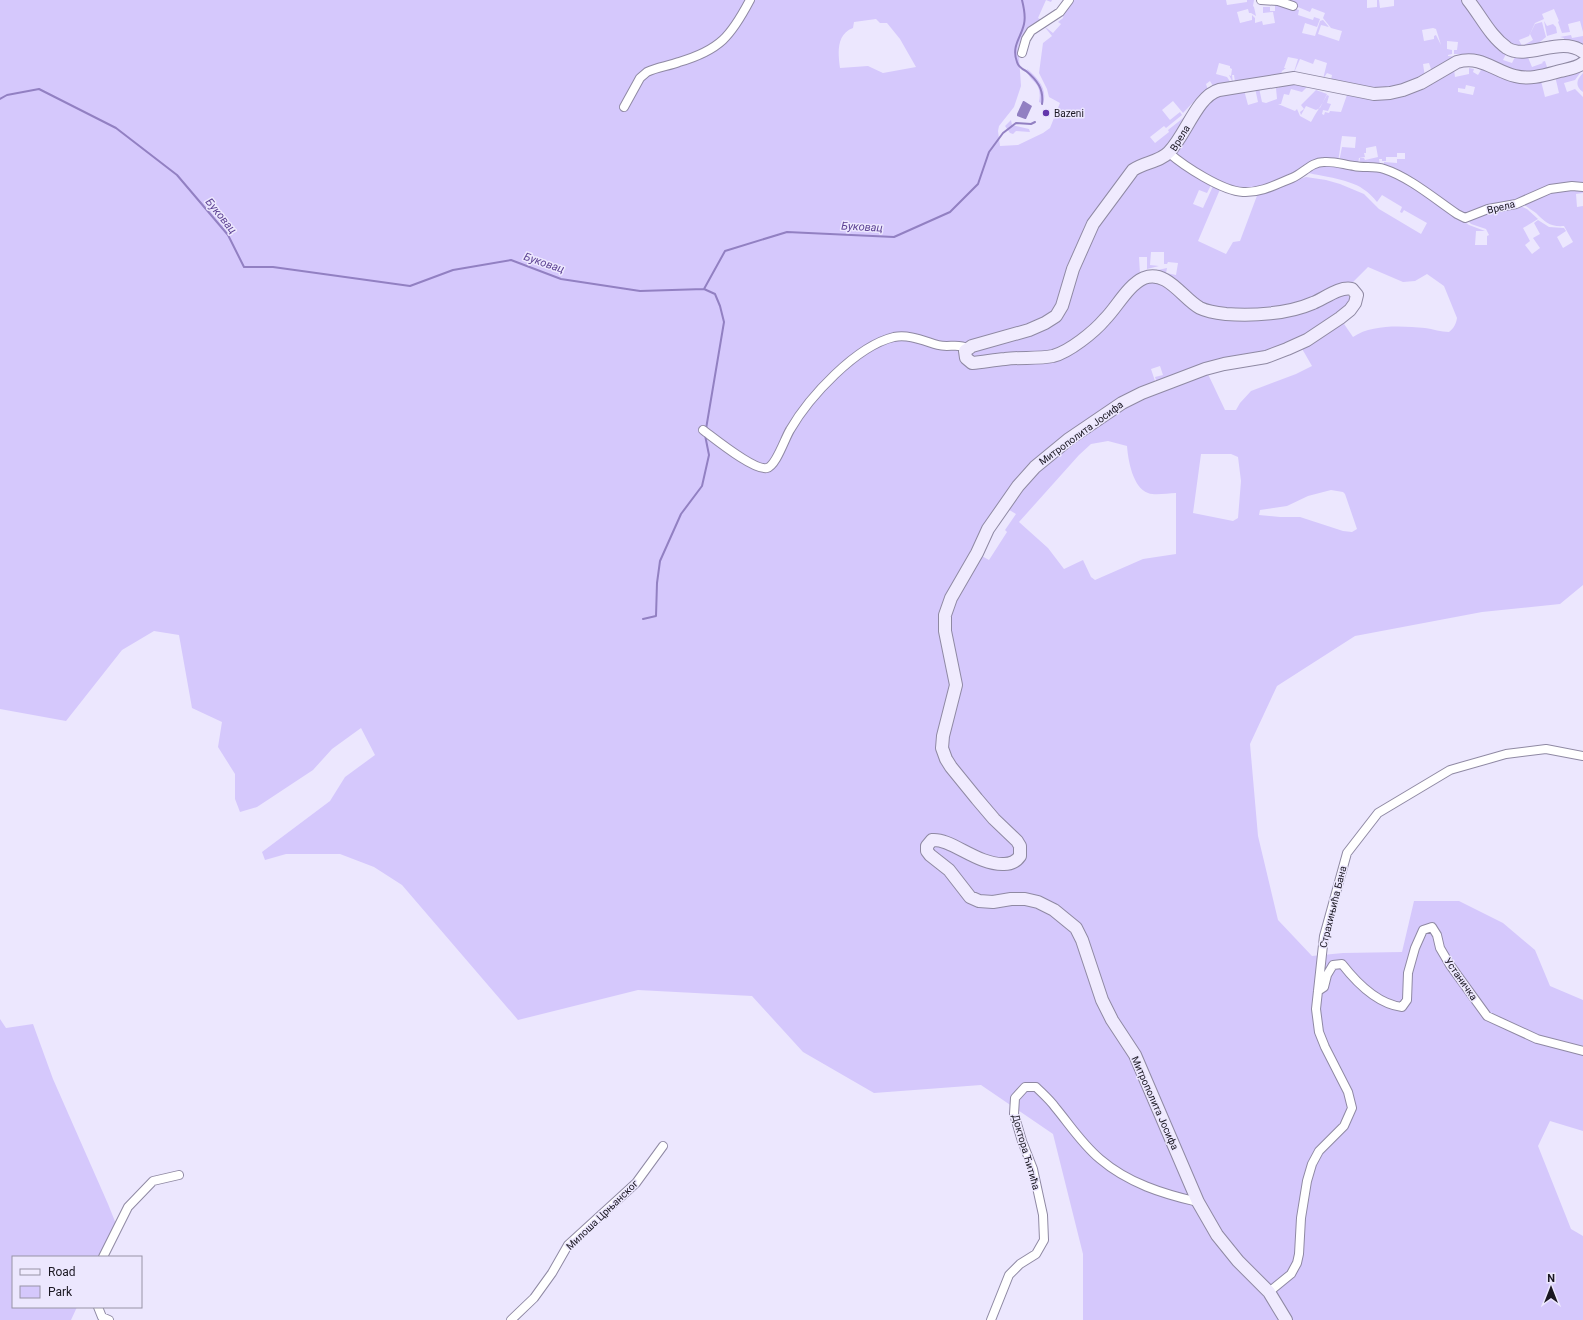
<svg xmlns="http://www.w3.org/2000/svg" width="1583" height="1320" viewBox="0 0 1583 1320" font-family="Roboto,sans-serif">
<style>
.green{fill:#d5c8fc;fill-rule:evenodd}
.water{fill:#9280c2}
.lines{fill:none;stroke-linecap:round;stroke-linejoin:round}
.stream{stroke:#9280c2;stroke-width:2}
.street-casing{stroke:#8f89a3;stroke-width:10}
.secondary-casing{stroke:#8f89a3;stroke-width:14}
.street{stroke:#fff;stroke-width:8}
.secondary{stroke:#f0ebfe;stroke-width:12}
.poi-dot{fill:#6335ac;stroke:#ece7fe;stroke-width:1.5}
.labels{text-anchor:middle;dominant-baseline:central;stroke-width:3;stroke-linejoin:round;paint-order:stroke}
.poi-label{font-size:10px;fill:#1a1721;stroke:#ece7fe;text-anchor:start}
.street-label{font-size:10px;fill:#1a1721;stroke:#ece7fe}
.water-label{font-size:11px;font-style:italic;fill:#5d4293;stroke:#ece7fe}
</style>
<rect width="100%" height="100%" fill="#ece7fe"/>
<path class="green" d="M0,0H1052L1051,2L1046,0L1038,18L1045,22L1029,31L1021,46L1019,56L1021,86L1014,107L999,126L998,131L1000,146L1018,145L1043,133L1050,128L1060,103L1049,97L1047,89L1039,73L1043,43L1052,36L1044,26L1053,33L1061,24L1058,22L1063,18L1064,10L1071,0H1226L1227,5L1247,2V0H1254L1253,6L1254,7L1256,16L1251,13H1249L1248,9L1237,12L1240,23L1252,20V15L1255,18V23L1262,21L1263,25L1275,23L1273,12L1263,13V7H1270V11H1275V4L1261,5L1257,3H1276L1299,10L1298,15L1313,20L1314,17L1320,19L1317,27L1305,23L1302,33L1315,36L1320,21L1323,20L1329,27L1321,25L1318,34L1339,41L1342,31L1331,28L1323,18L1325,13L1312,8L1310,12L1281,0H1367V8L1377,7V0H1379L1380,8L1394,6V0H1462L1472,9L1489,36L1507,52L1503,60L1512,63L1516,55H1527L1532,67L1543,63L1542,62L1545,61L1548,70L1528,74L1517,73L1483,59L1463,54H1454V50H1457L1458,42L1447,41V49L1452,50V54L1448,55V56L1462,57L1446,63L1432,72L1429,63L1423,64L1425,77C1394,94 1362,94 1331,80L1332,75L1327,73L1323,79L1327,63L1315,59L1313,64L1300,59L1293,75L1298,59L1288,57L1284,68H1286L1282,71L1280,77L1238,84L1235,82L1234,75H1232L1233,83L1229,75L1231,76L1232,69L1230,68V66L1219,63L1216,74L1227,77L1231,83L1213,86L1210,81L1206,84L1208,90L1199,96L1183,113L1173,101L1162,110L1170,120L1180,112L1182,115L1166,128L1164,126L1150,137L1155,143L1169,132L1168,130L1187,115L1195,105C1185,124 1175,145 1157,157L1162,160L1170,158L1212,183L1207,193L1199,190L1193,204L1203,208L1214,184L1221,187L1198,241L1226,254L1233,242L1240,241L1258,193L1306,177L1326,180L1340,184L1364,194L1379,209L1421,234L1427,223L1404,210L1402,213L1400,212L1402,207L1382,195L1377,202C1373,197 1368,192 1363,189C1352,180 1322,176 1308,173L1312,168L1324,165L1358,170L1385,172L1405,181L1469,225L1485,231H1476L1475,245H1487V236L1489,235L1486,229L1471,224L1469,222L1471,220L1487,211L1518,205L1527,209L1538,219L1523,228L1530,241L1525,245L1532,254L1540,248L1533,238L1540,234L1534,223L1538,220L1549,227L1564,228L1566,231L1557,237L1563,248L1573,242L1564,226C1550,227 1545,222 1536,213C1532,210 1527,207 1523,204V202C1543,193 1561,186 1583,189V193L1576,194L1577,207L1583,206V585L1560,604L1482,612L1355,636L1277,686L1250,744L1258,836L1278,920L1312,956L1343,953L1402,952L1414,901H1459L1503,923L1535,950L1550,986L1583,1000V1131L1550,1121L1538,1146L1571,1229L1583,1236V1320H1083V1254L1053,1134L981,1085L874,1093L803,1052L752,996L638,990L518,1020L402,885L374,867L340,854H286L265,860L262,852L330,801L345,777L375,755L361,728L332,749L313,770L257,807L240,812L235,799V774L218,747L222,722L192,708L179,635L154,631L122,650L66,721L0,709ZM876,19L880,23H887L900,39L916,67L883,73L868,66L840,68C838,54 836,34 853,28L854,22ZM1433,28L1436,29L1441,45L1436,35L1434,36V39L1424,41L1422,30ZM1151,252H1164V264H1167L1168,262L1178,263L1176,275L1166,273L1167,268L1153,271L1147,274C1158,275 1169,276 1178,284C1185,290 1190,298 1198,303C1226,320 1273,310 1304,303L1312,300L1341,283L1353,282L1368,267L1403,282L1415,281L1427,274L1444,286L1457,318C1456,324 1454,328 1449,332C1441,332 1433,329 1425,328C1402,326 1372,324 1353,337L1342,321L1301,347L1312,366L1296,374L1251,391L1240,403L1236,410H1225L1207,372L1142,397L1122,407L1063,449L1039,469L1006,508L1016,514L1005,530L1007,532L989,560L980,555L971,574L965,569L986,525L1006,496L1036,462L1078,429L1112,406L1135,391L1156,384L1151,369L1160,366L1163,375L1155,377L1157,383C1173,377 1188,370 1203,365C1222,359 1242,360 1260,355C1288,348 1313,332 1336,316C1342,312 1354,303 1348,295C1337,291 1324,302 1314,307C1291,316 1254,319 1229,317C1218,317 1207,316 1197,310C1174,297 1167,269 1138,286L1135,279L1140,274L1139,257H1147V269L1159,266L1150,265ZM1108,441L1127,446C1128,460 1133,488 1148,493C1156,496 1167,493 1176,493V554L1143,559L1095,580L1091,577L1083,560L1064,569L1048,548L1019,522L1079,455L1091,444ZM1201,454H1231L1238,457L1241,481L1238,518L1233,521L1193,513ZM1331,490L1343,492L1345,494L1357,529L1352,532L1343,531L1300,517H1280L1259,515L1260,510L1287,506L1308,496Z
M1473,0H1583V32L1580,21L1568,24L1570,32L1562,33L1558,22L1559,21L1554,9L1542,14L1544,19L1535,23L1529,36L1519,40L1522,46L1533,40L1530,34L1535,24L1542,22L1546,37L1535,46L1528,48L1507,43Z
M1544,21L1547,26L1553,24L1556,27L1557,33L1547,36Z
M1571,35L1572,38L1583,36V45L1545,43L1550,40L1564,41V38L1560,37Z
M1475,67L1541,81L1545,97L1559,93L1555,76L1583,69L1575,80L1564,83L1567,92L1575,89L1583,97V185L1521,199L1467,216L1384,168V162L1397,163V159H1405V153H1397V157H1386V161H1382V159H1379L1380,165H1359L1360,158H1364L1365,160L1378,157L1376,146L1366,148V153H1364L1365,157L1359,158L1358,165L1339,162L1342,147L1355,148L1356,137L1342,136L1338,162L1302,170L1262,188L1242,190L1215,180L1180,160L1174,152L1210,97L1244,90L1248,105L1258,102L1255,88H1259L1262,102L1266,103L1277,99L1276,88H1279L1278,84H1310L1302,92L1291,89L1289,95L1284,94L1281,104H1278L1295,111L1297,109L1300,116L1311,122C1316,112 1322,105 1327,95L1329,96L1327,103L1331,104L1328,111L1323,110L1322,114L1324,115L1325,112L1329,113L1330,111L1341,112L1348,92L1372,97L1454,69L1455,77L1469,74V68L1474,69L1473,72L1478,75L1481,70ZM1466,85L1475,87L1473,95L1458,92V88L1465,89Z
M1027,69C1038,78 1048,89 1043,104L1039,102C1043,80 1029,84 1027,69Z
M1583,73V92C1575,86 1576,80 1583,73Z
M1316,90L1327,94L1320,108L1316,110L1306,106L1301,115L1300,112L1304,109L1301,105Z
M1011,120L1012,125L1029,129L1030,132L1016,131L1013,134L1010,133L1005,126Z
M0,1019L6,1028L33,1024L53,1079L108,1204L116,1224L100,1257H13V1307H77L71,1320H0Z"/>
<path class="water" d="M1023,101H1024L1032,106L1026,119H1025L1017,116V114Z"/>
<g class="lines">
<path class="stream" d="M1022,0C1024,8 1026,16 1024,24C1021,38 1011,46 1017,62C1018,66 1022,69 1026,71C1037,80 1044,89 1042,104
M0,99L7,95L39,89L116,128L177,175L228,235L244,267H273L410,286L453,270L511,260L561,279L640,291L704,289L715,294L720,306L724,322L706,429
M704,289L725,251L787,232L894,237L950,212L978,184L989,152L1003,133L1016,123L1031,124L1035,122
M643,619L656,616L657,583L660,561L681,514L702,486L709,455L705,435"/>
<g class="street-casing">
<path id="street" d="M1261,0L1278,1L1293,6
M1022,53L1026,39L1031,31L1060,12L1069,0
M624,107L640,78L647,72C657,67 669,66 679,62C720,50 731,36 750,0
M1169,153C1184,166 1222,191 1243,192C1261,193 1277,184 1292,178C1304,173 1311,162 1324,162C1334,161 1345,165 1354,166C1364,168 1375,166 1384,169C1409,177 1435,199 1457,214L1465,218L1488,209L1516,204L1550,189L1572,186L1583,187
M703,430C714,438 754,471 767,468C776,466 785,438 790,430C809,397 856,346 894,337C909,334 924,341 938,345C948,348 958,343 967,348
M1318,991L1324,987L1327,975L1333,965L1342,964C1356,982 1378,1004 1402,1007L1407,1000L1408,973L1415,948L1423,930L1432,927L1437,935L1440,948L1450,965L1487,1016L1537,1039L1583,1051
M103,1257L128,1207L153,1181L179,1175
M1269,1292L1291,1274L1297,1263L1299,1254L1301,1218L1307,1181L1312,1164L1319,1151L1344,1126L1352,1108L1348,1092L1325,1047L1319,1032L1316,1009L1324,936L1347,853L1378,813L1450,770L1506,754L1546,749L1583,756
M98,1307L102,1317L109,1320
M511,1320L534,1298L552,1273L568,1245L636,1183L663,1146
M991,1320L1009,1275L1020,1264L1036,1254L1044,1240L1043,1215L1033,1169L1022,1141L1014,1114L1015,1098L1025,1087H1036C1043,1094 1050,1100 1055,1107C1070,1125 1082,1144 1100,1159C1128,1183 1163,1194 1198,1202"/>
</g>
<g class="secondary-casing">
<path id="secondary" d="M1468,0C1481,16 1490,36 1507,48C1527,61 1561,35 1583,52
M1286,1320L1269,1292L1238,1261L1217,1235L1198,1202L1135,1055L1112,1020L1102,1000L1082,940L1076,928L1054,910L1038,902L1025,899H1011L993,902L979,901L970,897L949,870L930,855L927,851V846L932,840C951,838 977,865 1004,864C1010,864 1016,862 1020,856V846L1017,841L994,819L977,799L951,767L946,759L942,748L943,736L956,685L945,631V615L951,598L977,553L988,529L1018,486L1035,467L1069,439L1122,403L1142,393L1205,369L1224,364L1266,357L1287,349L1307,340L1340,318L1350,310L1355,303L1357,295L1352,289C1339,286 1324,299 1313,303C1288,314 1253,316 1226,314C1217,313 1208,312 1200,308C1183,299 1167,269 1144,278C1128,285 1117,307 1105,319C1094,332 1069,352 1053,356C1038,359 1021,357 1005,359C994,360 983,362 972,363L966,358L965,351L972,346L1029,330L1045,323L1056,316L1062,306L1073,269L1093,224L1133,170C1144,162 1160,162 1169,152C1186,135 1197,96 1219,90L1294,78L1374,94L1390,93L1403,90L1421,83L1457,62C1481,55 1494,71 1515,76C1530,80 1545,75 1560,71C1568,69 1577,68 1583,63"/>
</g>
<use href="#street" class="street"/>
<use href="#secondary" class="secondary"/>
</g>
<circle class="poi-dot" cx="1046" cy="113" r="4"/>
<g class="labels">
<g class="poi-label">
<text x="1054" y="113">Bazeni</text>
</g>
<g class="street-label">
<text transform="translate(1180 138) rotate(-58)">Врела</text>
<text transform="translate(1501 207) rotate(-14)">Врела</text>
<text transform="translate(1081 433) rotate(-36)">Митрополита Јосифа</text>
<text transform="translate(1333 907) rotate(-76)">Страхињића Бана</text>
<text transform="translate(1461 979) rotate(55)">Устаничка</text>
<text transform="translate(1155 1103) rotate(66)">Митрополита Јосифа</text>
<text transform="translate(1026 1152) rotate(74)">Доктора Ћитића</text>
<text transform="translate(602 1215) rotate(-44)">Милоша Црњанског</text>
</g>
<g class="water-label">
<text transform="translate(221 216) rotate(51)">Буковац</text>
<text transform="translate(862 227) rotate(3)">Буковац</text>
<text transform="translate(544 263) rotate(19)">Буковац</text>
</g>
</g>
<rect x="12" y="1256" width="130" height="52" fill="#ece7fe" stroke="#9894a6"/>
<rect x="20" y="1269" width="20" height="6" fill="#f0ebfe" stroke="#9894a6"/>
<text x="48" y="1276" font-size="12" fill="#1a1721">Road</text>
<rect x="20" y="1286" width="20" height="12" fill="#d5c8fc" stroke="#9894a6"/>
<text x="48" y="1296" font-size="12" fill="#1a1721">Park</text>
<g transform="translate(1551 1288)" stroke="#ece7fe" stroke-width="3" paint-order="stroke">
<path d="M0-3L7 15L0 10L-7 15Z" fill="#1a1721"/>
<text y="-6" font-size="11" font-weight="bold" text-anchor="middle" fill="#1a1721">N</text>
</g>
</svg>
